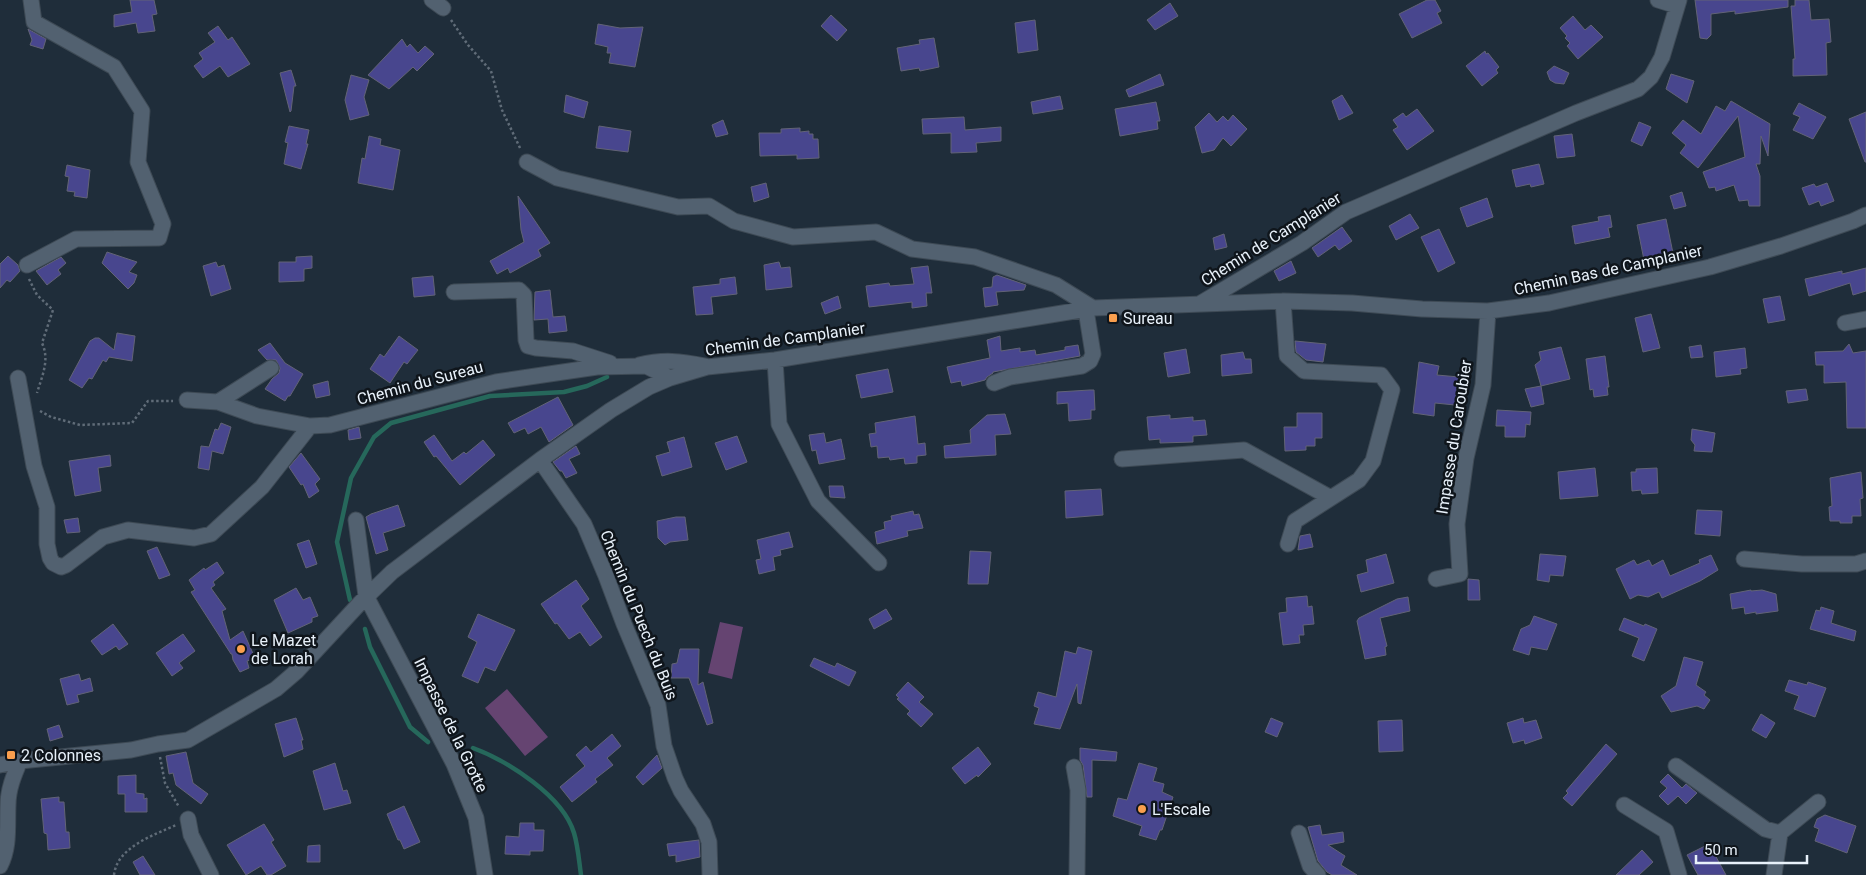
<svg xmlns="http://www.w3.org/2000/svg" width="1866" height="875" viewBox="0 0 1866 875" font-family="Roboto,sans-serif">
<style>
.green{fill:#654471}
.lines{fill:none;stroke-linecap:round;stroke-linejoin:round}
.stream{stroke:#26685b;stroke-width:4.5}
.building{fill:#48468e;stroke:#626376}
.minor-casing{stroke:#3e4a55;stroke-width:17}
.path{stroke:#606c78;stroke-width:2.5;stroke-dasharray:2.5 2.5;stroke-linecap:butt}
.minor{stroke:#526170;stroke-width:15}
.poi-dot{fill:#fa9f4e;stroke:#0f151b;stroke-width:2}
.labels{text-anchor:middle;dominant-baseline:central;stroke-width:5;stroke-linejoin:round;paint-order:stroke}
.street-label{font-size:16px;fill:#e8f1fa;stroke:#0f151b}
.poi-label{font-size:16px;fill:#e8f1fa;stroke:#0f151b;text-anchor:start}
</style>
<rect width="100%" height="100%" fill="#1f2d3a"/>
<path class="green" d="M720,622L743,627L732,679L708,673Z
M507,689L548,737L525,756L485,708Z"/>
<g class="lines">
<path class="stream" d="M350,600L337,542L351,478L374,437L391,423L490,396L564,392L587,386L607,377
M365,629L370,647L410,727L428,742
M473,748C508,761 563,796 574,833C578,846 579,861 581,875"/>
</g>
<path class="building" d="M130,0H154L157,14L152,15L155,31L138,33L136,23L114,27V15L132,12Z
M1427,0H1435L1441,11L1437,13L1442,23L1412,38L1399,14Z
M1695,0H1788V7L1735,14V11L1711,14V35L1707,39L1700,38Z
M1795,0H1809L1811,20L1829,19L1831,42L1826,43L1827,75L1793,76V59H1795L1791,6H1795Z
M1170,3L1178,16L1155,30L1147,20Z
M831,15L847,30L837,41L821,26Z
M1573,16L1585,30L1591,25L1603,37L1578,59L1567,46L1570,43L1565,38L1567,36L1560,28Z
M1035,20L1038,50L1018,53L1015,23Z
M598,24L620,28L643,27L635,67L609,63L611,53H607L608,47L595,44Z
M218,26L228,40L232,37L250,64L228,77L220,66L203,78L194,66L203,59L199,53L215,42L208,33Z
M28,29L46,39L43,49L30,45L32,40Z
M934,38L939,67L920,71L919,68L901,71L897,48L920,44L919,40Z
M402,39L407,47L410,44L418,53L425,46L434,54L417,71L413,67L389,89L368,75Z
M1485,51L1486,54L1488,53L1499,67L1496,70L1498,73L1482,86L1466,66Z
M1554,66L1569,73L1564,84L1555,83L1550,80L1547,72Z
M291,70L296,86H294L291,111L290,112L280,73Z
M1160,74L1164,85L1129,97L1126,90Z
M1671,74L1694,81L1687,103L1666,89Z
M351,75L369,80L364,97L369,115L350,120L345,100Z
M566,95L588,102L584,118L564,112Z
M1342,95L1353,113L1339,120L1332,101Z
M1060,96L1063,109L1033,114L1031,102Z
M1731,101L1770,124L1768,156L1761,136L1760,164H1756L1760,176V206H1749L1748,200L1739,201L1734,185L1716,191L1715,187L1709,188L1703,172L1745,157L1738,116L1698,168L1680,153L1686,145L1672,133L1683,120L1701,134L1716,106L1725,111Z
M1156,102L1160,121H1157L1158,129L1120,136L1115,109Z
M1799,103L1826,117L1813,139L1793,130L1800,117L1793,114Z
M1417,109L1434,131L1407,150L1393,130L1398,127L1393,120L1403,113L1406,117Z
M1866,112V162H1865L1849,119Z
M1209,113L1217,122L1223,116L1228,121L1233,115L1247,129L1231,146L1223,138L1214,150L1202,153L1195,127Z
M964,117L965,130L1001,127V141L976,143L977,152L951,153V133L923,134L922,119Z
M723,120L728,134L716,137L712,125Z
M1639,122L1651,127L1642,146L1631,141Z
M289,126L309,130L306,144H308L301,169L284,164L288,143L285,142Z
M599,126L631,131L628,152L596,148Z
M800,128V132L809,131V134H813V139H818L819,158L797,159V155L760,156L759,133H781V129Z
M1572,134L1575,156L1557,158L1554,136Z
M369,136L381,139L380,145L400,150L393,190L358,183L362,158L365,159Z
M1539,164L1544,184L1531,187L1530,184L1516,187L1512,170Z
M67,165L90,170L87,198L74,196L75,192L67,191L69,177L65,176Z
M766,183L769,197L754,202L751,187Z
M1827,183L1834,201L1821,206L1819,201L1809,205L1802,188L1814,184L1816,187Z
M1682,192L1686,206L1674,209L1670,196Z
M518,196L550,243L538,250L541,256L510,273L508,268L497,274L490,261L524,242L521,230Z
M1487,198L1493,217L1467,227L1460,208Z
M1410,214L1419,228L1396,240L1389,226Z
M1610,215L1612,227L1608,228L1610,237L1575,244L1572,226L1599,221L1598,217Z
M1666,219L1674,258L1645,265L1637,225Z
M1342,227L1352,241L1339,250L1335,245L1318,257L1312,248Z
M1439,229L1455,263L1438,272L1421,237Z
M1224,234L1227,247L1215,250L1213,238Z
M107,252L137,262L129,272L137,275L134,283L128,289L102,263Z
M8,256L18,265L20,271L10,282L7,280L0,288V264Z
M312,256V268L304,269V281L279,282V262H296V257Z
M61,257L66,263L58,270L61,274L47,285L36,271Z
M1291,261L1296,273L1279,281L1274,271Z
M216,262L218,267L224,265L231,289L211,296L203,266Z
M779,262L781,268L790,267L792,287L766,290L764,265Z
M928,266L932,293H926L927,306L912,308V302L869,307L866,286L889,283L890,286L914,284L911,268Z
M1866,268V291L1853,295L1850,283L1809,296L1805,279L1842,271V274Z
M997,275L1026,285L1024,290L996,292L998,305L985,307L983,288L992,287L993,277Z
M433,276L435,295L414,297L412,278Z
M735,277L737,294L711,297L713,314L696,315L693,287L720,284V279Z
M550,290L553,317L565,316L567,331L549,333L548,319L534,320L535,292Z
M838,296L841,308L825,314L821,303Z
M1780,296L1785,320L1768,323L1763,299Z
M1651,314L1660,348L1643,352L1635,318Z
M117,333L135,336L132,361L109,357L106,362L103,360L92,379L89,378L82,388L69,380L90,341L95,338H99L114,350Z
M399,336L418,350L407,364L404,362L390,383L370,369L380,354L384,357Z
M1000,336L1001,351L1020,348V352L1035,350L1036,355L1065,350V347L1078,345L1080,356L993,372V373L987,377L985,380L962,386L961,381L951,383L947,367L990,358L987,340Z
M1295,341L1326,344L1323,362L1306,360L1296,352Z
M270,343L285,363L303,374L290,396H288L285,401L265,389L272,379L279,373L280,368L276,360H267L258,350Z
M1849,344L1853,353L1866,351V428H1847L1846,382L1824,383V365H1816L1815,352L1843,351Z
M1701,345L1703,357L1691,358L1689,347Z
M1561,347L1570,379L1541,386L1544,404L1531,407L1525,389L1541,386L1535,365L1541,360L1539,352Z
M1745,348L1747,368L1740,369L1741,374L1716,377L1714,352Z
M1186,349L1190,373L1168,377L1164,353Z
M1243,352L1245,359H1251L1252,373L1222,376L1221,355Z
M1605,356L1609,387H1607L1608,395L1594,397L1593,389L1590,390L1586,359Z
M1419,362L1439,366L1437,375L1459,377L1455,405L1435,403L1434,416L1413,413Z
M888,369L893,392L861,398L856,375Z
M328,381L330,395L316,398L313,385Z
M1806,389L1808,400L1788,403L1786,391Z
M1090,390H1094L1095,410H1091V419L1069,421L1068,403L1057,404V392Z
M558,397L573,425L549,442L541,427L528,434L525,428L514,433L508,423Z
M1497,410L1531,412L1530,425L1526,424L1525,437H1505V426H1496Z
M1297,413H1322V438H1315V446H1306V450L1285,451L1284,427H1297Z
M1005,414L1011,434L995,435L996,455L945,458L944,446L971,443L970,430L987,415Z
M1170,415V419L1193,417V421L1205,420L1207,435L1193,436V442L1160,443V439L1149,440L1147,417Z
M915,416L918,444L925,443L926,455L917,456V463L905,464L904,458L890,460L889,457L878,458L877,446L871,447L869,434L876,433L875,423Z
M221,423L231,427L223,454L212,451L209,470L198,468L201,446L209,447L215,429L218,430Z
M359,427L361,438L349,440L348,430Z
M1692,429L1715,433L1712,452L1694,451L1695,445L1691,440Z
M824,433L826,443L841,439L845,459L819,464L816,450L812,451L809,435Z
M434,435L452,461L464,452L466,454L483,440L495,455L460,485L436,456L434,457L424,442Z
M737,436L747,462L726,470L715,443Z
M684,437L692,467L662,476L656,456L670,452L667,442Z
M576,446L580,454L569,459L577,473L566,478L562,471H560L553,462Z
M301,453L320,479L315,484L319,491L309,498L303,484L301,485L289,467Z
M110,455L111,466L98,468L101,491L75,496L69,461Z
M1595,468L1598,496L1560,499L1558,472Z
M1657,468L1658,493L1642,494L1641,490L1632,491L1631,472H1636V469Z
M1861,472L1863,498L1860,499L1861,516H1852V523H1840V521H1830L1829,507L1832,506L1830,478Z
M829,486H843L845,498L830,497Z
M1101,489L1103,515L1066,518L1065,491Z
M398,505L405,526L383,533L388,550L376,554L366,517L371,514Z
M1697,510L1722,511L1720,536L1695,534Z
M913,511L914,515L919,514L923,528L907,531L908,536L877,544L875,532L885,529L884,522L892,520L891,516Z
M676,517H685L688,540L670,542L665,545L658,538L657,521Z
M78,518L80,532L67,533L64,520Z
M789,532L793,547L780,550L781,555L773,557L775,570L759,574L756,560L761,559L757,540Z
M1310,534L1313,547L1298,550L1300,536Z
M309,540L317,564L306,568L297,544Z
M157,547L170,575L159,579L147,551Z
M970,551L991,552L988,584H968Z
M1386,554L1394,583L1361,592L1357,575L1368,572L1366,560Z
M1540,554L1566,556L1563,576L1550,575L1549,582L1537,580Z
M1711,555L1718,570L1700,581L1662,598L1659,592L1648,597L1638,595L1630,599L1616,569L1634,560L1637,565L1649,560L1652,566L1663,560L1670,576L1700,563L1699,560Z
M217,562L224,573L213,582L215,585L211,588L226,609L222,611L230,640L243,631L255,658L247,661L249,668L240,672L233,660L232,654H231L191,592L195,590L189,580L204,568L205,570Z
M1468,579L1479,580L1480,600H1468Z
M576,580L589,599L581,606L602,637L590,646L580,632L569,639L557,623L555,624L541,604Z
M296,588L303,600L310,597L318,616L312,618V622L288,633L274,600Z
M1751,590V591L1762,590L1776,594L1778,611L1756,614V612L1745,614L1744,607L1732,609L1730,594Z
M1307,596L1308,607L1312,606L1314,624L1303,625L1304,635H1299L1300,643L1283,645L1279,613L1287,612L1286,598Z
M1408,597L1410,611L1380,618L1387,646L1385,647L1386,655L1365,659L1357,621L1359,618L1397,599Z
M1821,607L1834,611L1831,623L1856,631L1854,641L1810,629L1816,610L1820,611Z
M886,609L892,619L874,629L869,619Z
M478,614L515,630L495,671L485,667L478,683L462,676L477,642L468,637Z
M1534,616L1557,624L1547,650L1531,647L1529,655L1513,650L1521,629L1530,625Z
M1624,618L1644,626L1645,624L1657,629L1644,661L1632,656L1639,638L1619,630Z
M113,624L128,644L119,650L116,646L102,655L91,641Z
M183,634L195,651L179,663L183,668L172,676L156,653Z
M1078,647L1092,651L1081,704L1078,703L1077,684L1060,729L1034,724L1039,708L1034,706L1038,692L1056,697L1065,651L1076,654Z
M680,649H699L698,685L703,682L713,723L707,725L689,678H671L672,664L677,663Z
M1684,657L1703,662L1696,685L1706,692L1704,695L1710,700L1704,709L1697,706L1671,712L1661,696L1676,686Z
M814,658L835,667L837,663L856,672L849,686L810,666Z
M79,674L81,681L90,678L93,691L77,695L79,702L67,705L60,679Z
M1789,680L1807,685L1808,682L1826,688L1815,717L1794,709L1799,696L1785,691Z
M908,682L924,697L919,702L933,714L921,727L907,714L910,711L897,699L899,698L896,695Z
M1761,714L1775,723L1766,738L1752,730Z
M296,718L303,740H301L303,749L284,757L275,724Z
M1271,718L1283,723L1277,737L1265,732Z
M1523,718L1524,723L1536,720L1542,738L1525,744L1524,740L1513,743L1507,723Z
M1402,720L1403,751L1379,752L1378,721Z
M59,725L63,737L50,741L47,729Z
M612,734L621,746L607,758L613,765L595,779L597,782L572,802L560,787L585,766L576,755L586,746L591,752Z
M1606,744L1617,754L1572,806L1563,798L1568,793L1566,791Z
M978,747L991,764L978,777L977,775L965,784L952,768Z
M1080,748L1117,752L1116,761L1092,760V797H1087L1083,765L1080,760Z
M186,752L193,783L208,794L201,804L176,785L173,773L169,774L166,756Z
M657,755L662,768L643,785L636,777Z
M335,763L343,791L347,790L351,803L324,810L313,771Z
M1139,763L1157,768L1153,781L1164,784L1162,792L1173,797L1162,830H1160L1156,840L1139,835L1142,826L1113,816L1118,798L1127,800Z
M1668,774L1682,788L1686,784L1697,793L1686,804L1678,796L1668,805L1659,796L1667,788L1660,782Z
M136,775V793L144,794V799L147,798V812H125V794H118V776Z
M59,797V802H64L66,832H69L70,848L48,850L47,834L44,833L41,799Z
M404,806L420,842L404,849L400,840H398L387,814Z
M1825,815L1856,826L1847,853L1815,841L1819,829L1814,827L1817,819Z
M520,823H534V830H544L543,851H530V855L505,854L506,836L519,837Z
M264,824L274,840L271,842L286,866L271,875H267L261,866L246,875L227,845Z
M1320,825L1322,835L1343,832L1344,842L1328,845L1345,856L1341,865L1357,875H1332L1327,872L1318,861L1308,827Z
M699,840L700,857L676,862V855L669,856L667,844Z
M1709,844L1726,875H1698L1687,855Z
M320,845V862H307L308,846Z
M1642,850L1653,862L1639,875H1616Z
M143,856L155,875H140L133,862Z"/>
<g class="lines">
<g class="minor-casing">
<path id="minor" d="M432,0L443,8
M1658,0L1677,6
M527,162L557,178L678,207L709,206L734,221L793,237L876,232L912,249L975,257L1056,285L1093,308
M27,265L76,239L159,238L163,224L138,162L142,111L114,67L34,22L31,0
M454,292L519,290L524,295L526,340L528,346L536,348L573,351L610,363
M1283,301L1287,356L1304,371L1381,375L1392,390L1373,461L1359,480L1295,521L1288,544
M1201,303L1302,243L1346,212L1576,113L1638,89L1651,77L1662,57L1679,0
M1845,323L1866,319
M775,360L779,424L818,501L879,563
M639,365C663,359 681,361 705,366
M18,378L34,466L47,507V544L50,558L53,563L61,567L66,565L103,537L128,530L194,538L211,534L262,487L310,426
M994,383L1010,377L1082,366L1090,361L1093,354L1086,310
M187,400L218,402L257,416L310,426L330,425L496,382L556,373L597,367L646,366L670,378
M218,402L271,368
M1122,459L1244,450L1331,498
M540,460L584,524L606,576L624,624L658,705L664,746L675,778L681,791L703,824L709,842L710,875
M356,520L366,596L454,764L476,818L485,875
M1744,559L1802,564H1856L1866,561
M1436,579L1460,574L1457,524L1466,458L1483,385L1488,311
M0,765L20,761
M1676,766L1765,829L1780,833
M1074,767L1078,790L1077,875
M1624,805L1666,831L1679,875
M188,819L191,835L211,875
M1299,833L1310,866L1318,875
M0,866C10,847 7,826 8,805C8,789 14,775 20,761L131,750L158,744L188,740L276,689L297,671L360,603L392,572L540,460L611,410L649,387L670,378L707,367L775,360L1093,308L1283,301L1352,303L1422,309L1488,311L1549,303L1710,267L1781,246L1853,221L1866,215
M1774,875L1780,833L1818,802"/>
</g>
<path class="path" d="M451,20L468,45L491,71L502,110L521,150
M29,279L37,295L53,310L42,343C50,360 42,376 37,393
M40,411L51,417L80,425L132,423L148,401H173
M160,757L165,783L179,807
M114,875C117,847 154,835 176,825"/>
<use href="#minor" class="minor"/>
</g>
<g class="poi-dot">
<rect x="1108" y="313" width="10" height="10" rx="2.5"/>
<circle cx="241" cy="649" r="5"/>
<rect x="6" y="750" width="10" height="10" rx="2.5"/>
<circle cx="1142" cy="809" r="5"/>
</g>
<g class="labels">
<g class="street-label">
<text transform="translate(1271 239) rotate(-32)">Chemin de Camplanier</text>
<text transform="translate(1608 270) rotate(-12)">Chemin Bas de Camplanier</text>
<text transform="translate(785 339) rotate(-8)">Chemin de Camplanier</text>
<text transform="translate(420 383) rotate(-15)">Chemin du Sureau</text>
<text transform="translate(1454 437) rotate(-81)">Impasse du Caroubier</text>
<text transform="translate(639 615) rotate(68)">Chemin du Puech du Buis</text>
<text transform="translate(451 725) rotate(64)">Impasse de la Grotte</text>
</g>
<g class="poi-label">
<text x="1123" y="318">Sureau</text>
<text x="251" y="640">Le Mazet<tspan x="251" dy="18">de Lorah</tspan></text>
<text x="21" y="755">2 Colonnes</text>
<text x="1152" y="809">L'Escale</text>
</g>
</g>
<path d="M1696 855v8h111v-8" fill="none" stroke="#e8f1fa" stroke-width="2.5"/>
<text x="1704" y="855" font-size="15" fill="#e8f1fa" stroke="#0f151b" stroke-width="4" paint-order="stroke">50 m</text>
</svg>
